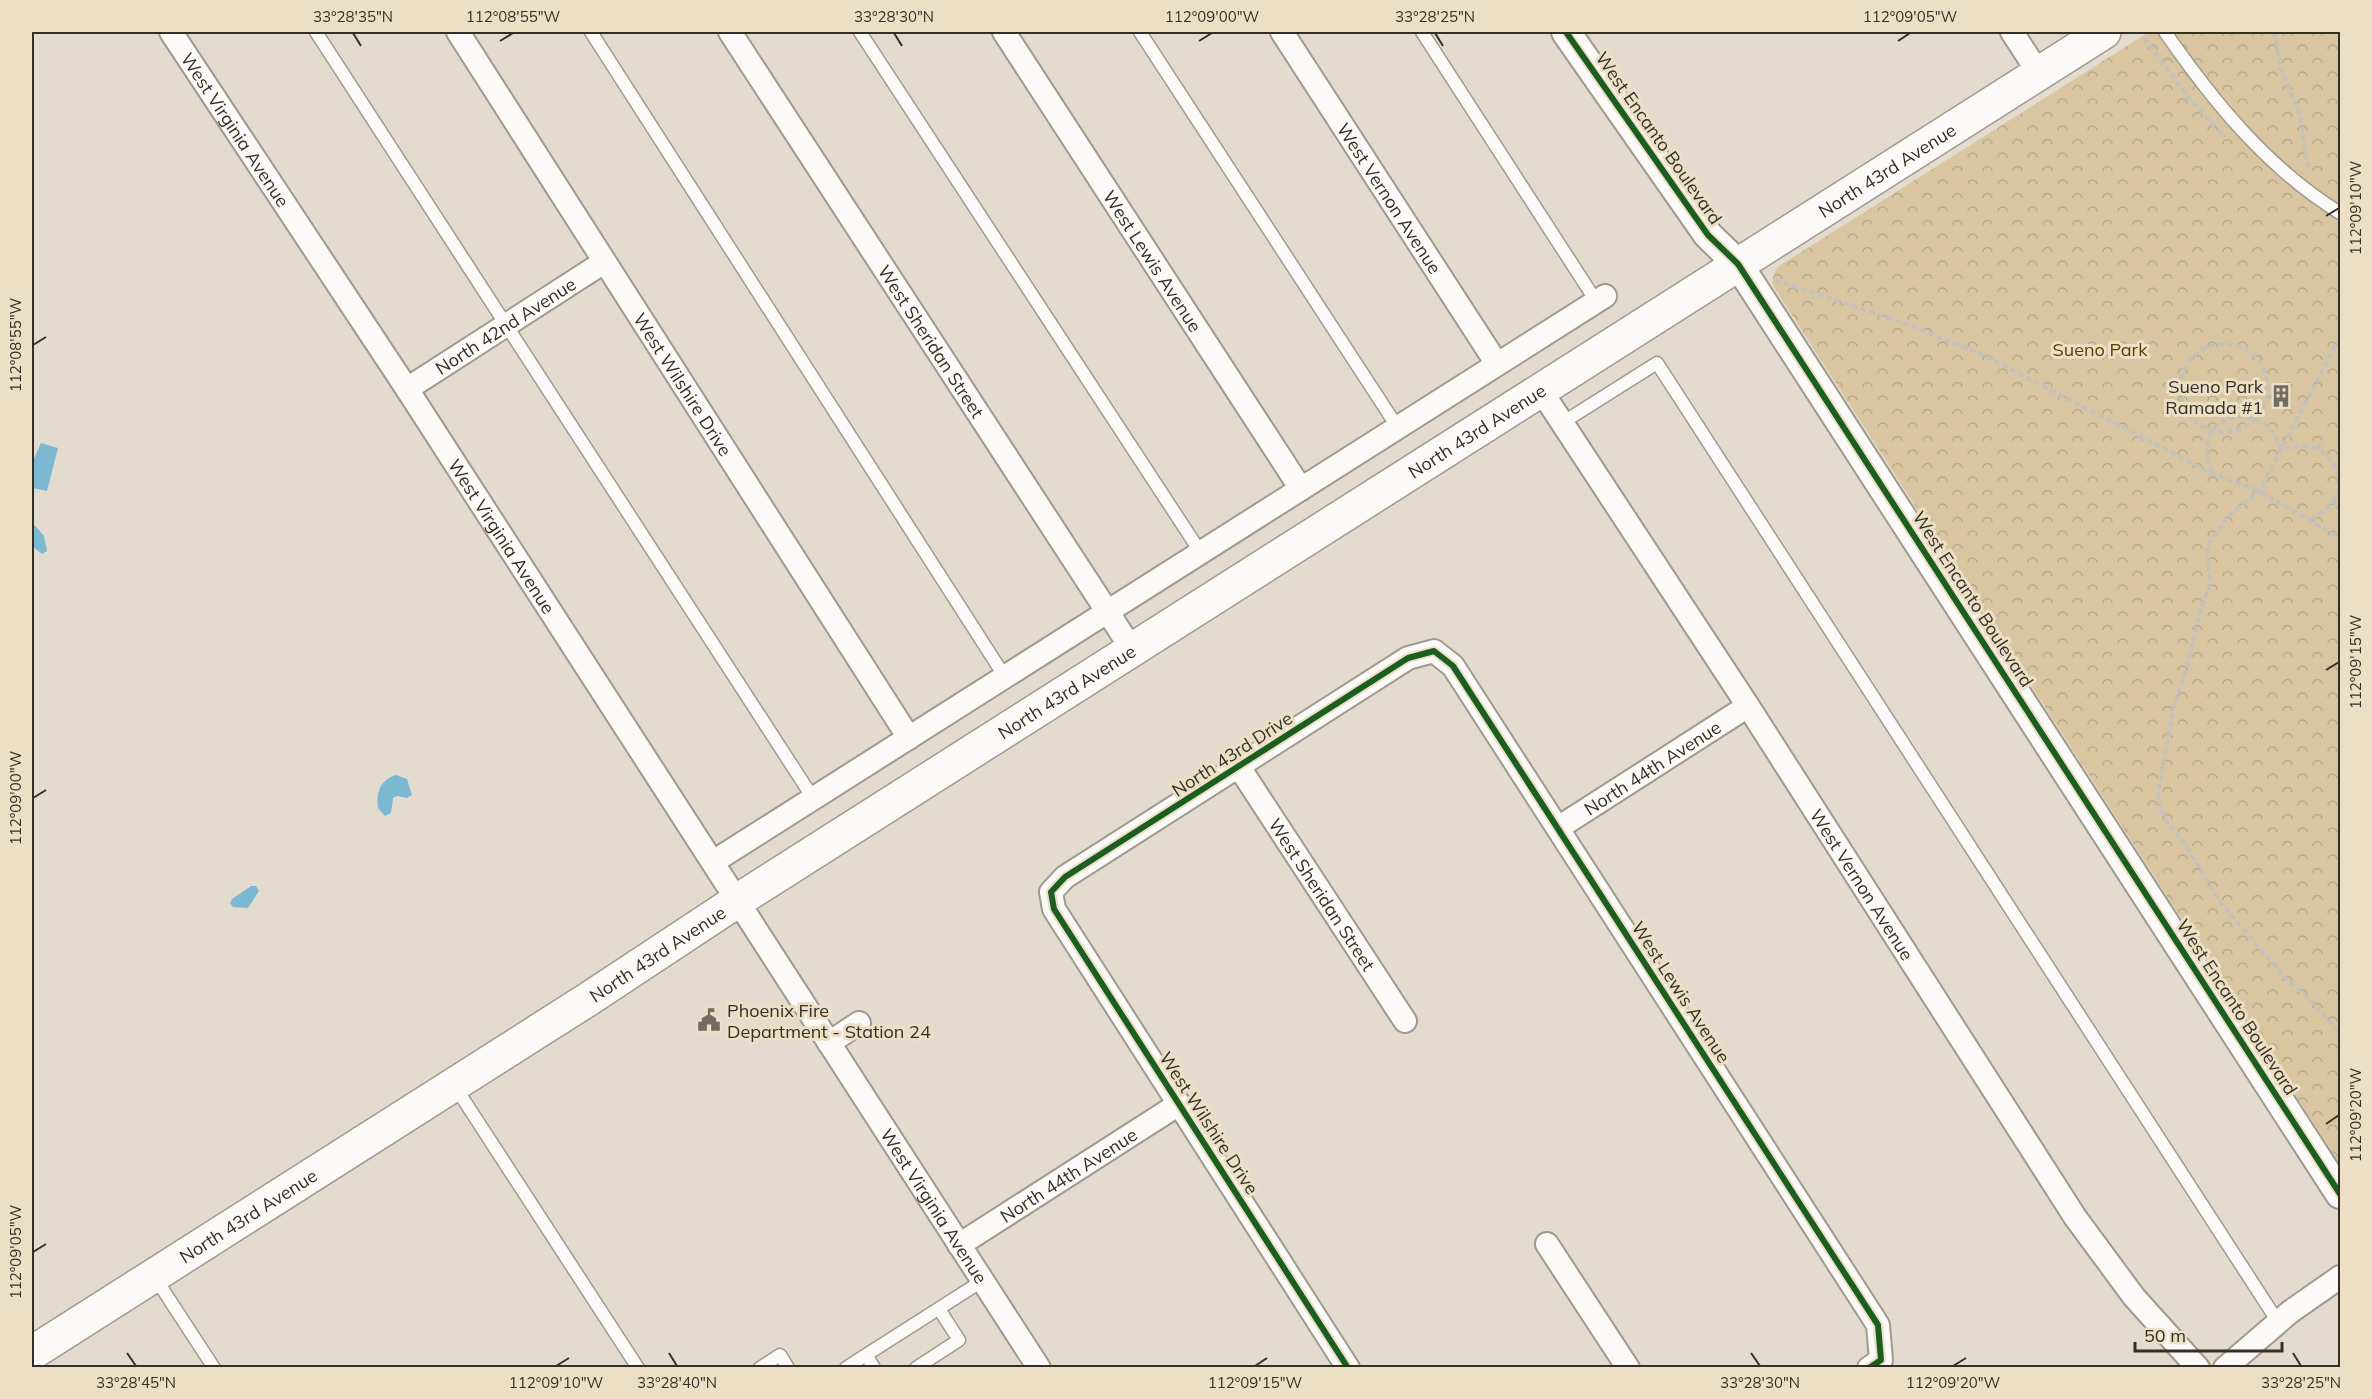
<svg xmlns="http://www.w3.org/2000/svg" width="2372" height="1399" viewBox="0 0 2372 1399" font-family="Mulish,sans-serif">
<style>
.park{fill:url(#park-crowns)}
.water{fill:#7cb8d2}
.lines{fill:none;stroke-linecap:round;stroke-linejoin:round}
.service-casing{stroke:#9f998e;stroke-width:15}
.minor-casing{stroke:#9f998e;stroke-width:26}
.tertiary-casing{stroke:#9f998e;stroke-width:32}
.secondary-casing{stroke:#9f998e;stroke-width:36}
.path{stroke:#c4c1bd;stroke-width:4;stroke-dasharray:6 3;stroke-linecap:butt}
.service{stroke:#fbfaf8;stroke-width:12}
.minor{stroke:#fbfaf8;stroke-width:22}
.tertiary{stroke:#fbfaf8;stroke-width:28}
.secondary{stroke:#fbfaf8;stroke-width:33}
.cycleway-casing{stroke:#ecdfc5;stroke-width:10}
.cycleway{stroke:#1b5e20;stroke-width:6}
.ticks{fill:none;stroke:#342f25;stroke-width:2}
.labels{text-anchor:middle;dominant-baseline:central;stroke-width:6;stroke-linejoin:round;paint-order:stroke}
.street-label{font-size:18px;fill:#342f25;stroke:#ecdfc5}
.park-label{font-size:18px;fill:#5b4100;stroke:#ecdfc5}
.poi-label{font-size:18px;fill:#342f25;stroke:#ecdfc5;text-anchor:end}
.neatline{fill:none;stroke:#342f25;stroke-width:2}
.ticks-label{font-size:15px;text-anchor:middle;fill:#342f25}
</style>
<defs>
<pattern id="park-crowns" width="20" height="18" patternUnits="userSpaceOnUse" patternTransform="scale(1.5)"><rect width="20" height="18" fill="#d9c6a1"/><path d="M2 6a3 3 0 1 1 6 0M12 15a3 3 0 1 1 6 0" fill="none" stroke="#bbaa8a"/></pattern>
</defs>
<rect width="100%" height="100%" fill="#e3dcce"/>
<path class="park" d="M2149,32H2340V1164L1772,284L1774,273L1779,266Z"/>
<path class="water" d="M41,443L58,448L47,491L32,488V463Z
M32,522L44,536L47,551L42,554L32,546Z
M396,775L407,779L412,795L407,798L397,796L393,798L391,813L385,816L378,808C376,792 380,780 396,775Z
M251,886H256L259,891L248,908L233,907L230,903L232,899Z"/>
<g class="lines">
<g class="service-casing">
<path id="service" d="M316,32L813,798
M591,32L1005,677
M860,32L1201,553
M1140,32L1398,428
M1422,32L1596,301
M2165,32C2213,101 2267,168 2340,213
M1562,423L1657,363L2278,1322
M454,1085L638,1368
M154,1276L214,1368
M760,1368L780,1355L788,1368
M846,1368L866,1355
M874,1368L866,1355L982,1281
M916,1368L959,1340L939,1309"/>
</g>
<g class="minor-casing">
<g id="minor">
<path id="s1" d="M171,32L407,389L1039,1368"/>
<path id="s2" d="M458,32L909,738"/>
<path id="s3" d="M730,32L1133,651"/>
<path id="s4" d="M1004,32L1301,489"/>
<path id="s5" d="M1282,32L1497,364"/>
<path d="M2012,32L2038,72"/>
<path id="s6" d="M407,389L604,262"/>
<path id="s7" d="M1540,389L1748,706L2075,1217L2134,1297L2198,1368"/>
<path id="s8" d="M1239,767L1405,1021"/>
<path id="s9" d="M1558,828L1748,706"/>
<path d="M713,862L1605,296"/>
<path d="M829,1043L859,1023"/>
<path d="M1547,1244L1628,1368"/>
<path id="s10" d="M959,1245L1179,1104"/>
<path d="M1348,1368L1054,909L1051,892L1065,877L1408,658L1434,651L1453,666L1878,1325L1881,1360L1869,1368"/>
<path d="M2225,1368L2290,1312L2340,1277"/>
</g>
</g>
<g class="tertiary-casing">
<path id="tertiary" d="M1566,32L1708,235L1738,264L2340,1194"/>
</g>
<g class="secondary-casing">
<g id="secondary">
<path id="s11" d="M32,1353L587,1000L737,901L2104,32"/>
</g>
</g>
<path class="path" d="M2274,32L2281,68L2300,115L2306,160L2311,172
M2144,38L2191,101L2225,137
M1775,280L1904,323L1981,354L2211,473L2259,491L2340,538
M2340,337L2259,491L2227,517L2207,546L2210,584L2200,611L2187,667L2174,705L2158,792L2160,806L2166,821L2187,847L2220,902L2286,979L2309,998L2340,1033
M2180 388a44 44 0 1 1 88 0a44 44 0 1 1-88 0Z
M2317,449L2322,440
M2211,472C2209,462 2205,450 2208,440C2216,413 2254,410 2270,429C2275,435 2278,443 2282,450C2291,447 2301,445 2310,447C2335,453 2348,483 2331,504C2325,511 2316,516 2308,521
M2333,502L2340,507"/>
<use href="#service" class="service"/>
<use href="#minor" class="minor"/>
<use href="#tertiary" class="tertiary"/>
<use href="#secondary" class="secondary"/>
<g class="cycleway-casing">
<path id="cycleway" d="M1566,32L1708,235L1738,264L2340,1194
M1348,1368L1054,909L1051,892L1065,877L1408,658L1434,651L1453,666L1878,1325L1881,1360L1869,1368"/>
</g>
<use href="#cycleway" class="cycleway"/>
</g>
<path class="ticks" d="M353,33L361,46M894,33L902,46M1435,33L1443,46M500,41L513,33M1199,41L1212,33M1898,41L1910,33M2326,216L2339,208M33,345L46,337M2326,670L2339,662M33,798L46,790M2326,1124L2339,1115M33,1252L46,1244M127,1353L136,1366M669,1353L677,1366M1751,1353L1760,1366M2293,1353L2301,1366M556,1366L569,1358M1255,1366L1267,1358M1953,1366L1966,1358"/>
<defs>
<g id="building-bare" transform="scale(1.8)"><path d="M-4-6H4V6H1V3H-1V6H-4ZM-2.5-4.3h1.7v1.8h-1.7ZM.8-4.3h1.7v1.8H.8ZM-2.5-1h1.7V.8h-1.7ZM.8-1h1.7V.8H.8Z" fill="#716c60" stroke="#ecdfc5" stroke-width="2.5" paint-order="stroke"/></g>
<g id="civic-bare" transform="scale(1.8)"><path d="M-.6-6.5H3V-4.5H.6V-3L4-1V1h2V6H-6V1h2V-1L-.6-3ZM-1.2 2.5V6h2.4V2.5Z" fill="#716c60" stroke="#ecdfc5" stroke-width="2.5" paint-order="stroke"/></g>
</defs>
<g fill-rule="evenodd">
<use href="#building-bare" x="2281" y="396"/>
<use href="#civic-bare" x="709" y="1020"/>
</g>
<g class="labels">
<g class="street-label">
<text stroke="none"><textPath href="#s1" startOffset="117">West Virginia Avenue</textPath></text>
<text transform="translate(1659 138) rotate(55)">West Encanto Boulevard</text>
<text stroke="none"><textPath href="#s11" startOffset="2200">North 43rd Avenue</textPath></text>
<text stroke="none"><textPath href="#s5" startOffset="198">West Vernon Avenue</textPath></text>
<text stroke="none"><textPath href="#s4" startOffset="273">West Lewis Avenue</textPath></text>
<text stroke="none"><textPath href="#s6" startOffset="117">North 42nd Avenue</textPath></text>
<text stroke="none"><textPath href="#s3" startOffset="369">West Sheridan Street</textPath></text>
<text stroke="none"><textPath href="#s2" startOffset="418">West Wilshire Drive</textPath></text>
<text stroke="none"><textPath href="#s11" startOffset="1714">North 43rd Avenue</textPath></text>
<text stroke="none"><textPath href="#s1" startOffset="603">West Virginia Avenue</textPath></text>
<text transform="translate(1973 599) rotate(57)">West Encanto Boulevard</text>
<text stroke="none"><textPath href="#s11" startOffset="1228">North 43rd Avenue</textPath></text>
<text transform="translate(1232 754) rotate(-33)">North 43rd Drive</text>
<text stroke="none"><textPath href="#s9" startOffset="112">North 44th Avenue</textPath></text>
<text stroke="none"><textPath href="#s7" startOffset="591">West Vernon Avenue</textPath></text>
<text stroke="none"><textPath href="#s8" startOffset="152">West Sheridan Street</textPath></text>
<text stroke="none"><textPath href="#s11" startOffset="742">North 43rd Avenue</textPath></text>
<text transform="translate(1681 992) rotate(57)">West Lewis Avenue</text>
<text transform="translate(2237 1007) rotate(57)">West Encanto Boulevard</text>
<text transform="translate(1209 1123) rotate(57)">West Wilshire Drive</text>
<text stroke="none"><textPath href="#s10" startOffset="130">North 44th Avenue</textPath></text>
<text stroke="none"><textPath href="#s1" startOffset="1400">West Virginia Avenue</textPath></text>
<text stroke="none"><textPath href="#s11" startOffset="256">North 43rd Avenue</textPath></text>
</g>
<g class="park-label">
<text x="2100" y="349">Sueno Park</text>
</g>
<g class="poi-label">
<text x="2263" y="386">Sueno Park<tspan x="2263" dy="21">Ramada #1</tspan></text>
<text x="727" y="1010" text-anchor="start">Phoenix Fire<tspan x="727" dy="21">Department - Station 24</tspan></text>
</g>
</g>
<rect width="2372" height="1399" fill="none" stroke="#ecdfc5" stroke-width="66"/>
<path d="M2135 1342v9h147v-9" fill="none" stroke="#342f25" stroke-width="3"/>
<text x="2144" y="1342" font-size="18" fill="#342f25" stroke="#ecdfc5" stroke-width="4.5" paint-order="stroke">50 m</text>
<rect x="33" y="33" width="2306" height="1333" class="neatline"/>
<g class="ticks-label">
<text x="353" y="22">33°28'35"N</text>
<text x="513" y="22">112°08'55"W</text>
<text x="894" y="22">33°28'30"N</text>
<text x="1212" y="22">112°09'00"W</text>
<text x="1435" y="22">33°28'25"N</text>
<text x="1910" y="22">112°09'05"W</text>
<text transform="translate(2356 208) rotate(-90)" y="5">112°09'10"W</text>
<text transform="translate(16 345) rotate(-90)" y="5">112°08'55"W</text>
<text transform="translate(2356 662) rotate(-90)" y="5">112°09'15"W</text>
<text transform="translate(16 798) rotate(-90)" y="5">112°09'00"W</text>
<text transform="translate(2356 1115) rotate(-90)" y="5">112°09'20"W</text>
<text transform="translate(16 1252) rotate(-90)" y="5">112°09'05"W</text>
<text x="136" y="1388">33°28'45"N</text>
<text x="556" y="1388">112°09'10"W</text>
<text x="677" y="1388">33°28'40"N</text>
<text x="1255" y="1388">112°09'15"W</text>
<text x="1760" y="1388">33°28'30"N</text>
<text x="1953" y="1388">112°09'20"W</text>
<text x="2301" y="1388">33°28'25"N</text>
</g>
</svg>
